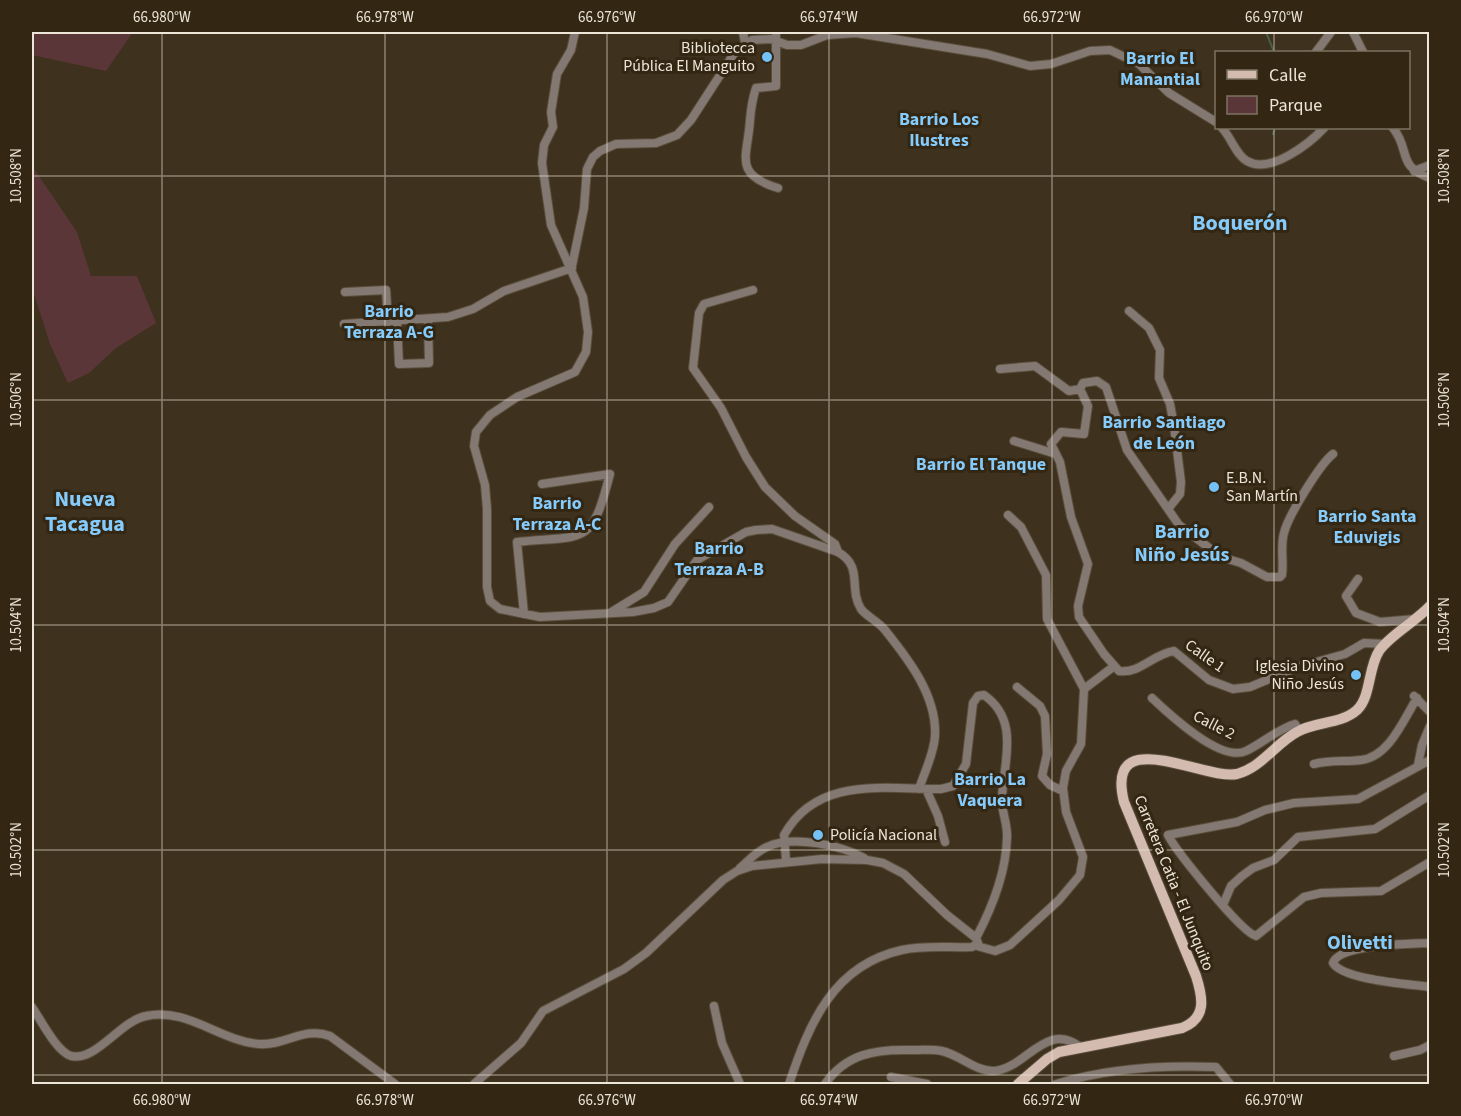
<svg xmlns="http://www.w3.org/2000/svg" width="1461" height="1116" viewBox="0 0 1461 1116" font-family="'Source Sans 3',sans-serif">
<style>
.green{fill:#5b3639}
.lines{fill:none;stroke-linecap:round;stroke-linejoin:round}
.stream{stroke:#476142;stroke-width:2}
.minor-casing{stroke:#5a4e3b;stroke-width:10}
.major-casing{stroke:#5a4e3b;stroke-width:12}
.minor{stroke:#837872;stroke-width:8}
.major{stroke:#d3bbb0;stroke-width:10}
.ticks{fill:none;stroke:#ede5d8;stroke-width:1.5;stroke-opacity:0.45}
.poi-dot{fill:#73c1f6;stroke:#332713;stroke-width:2}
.labels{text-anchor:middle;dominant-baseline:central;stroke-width:6;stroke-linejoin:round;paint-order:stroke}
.poi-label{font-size:16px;fill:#ede5d8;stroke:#332713;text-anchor:end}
.street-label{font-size:16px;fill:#ede5d8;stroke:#332713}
.neighbourhood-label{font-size:18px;font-weight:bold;fill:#85ccfd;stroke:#332713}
.quarter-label{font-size:20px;font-weight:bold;fill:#85ccfd;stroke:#332713}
.district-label{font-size:22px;font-weight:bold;fill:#85ccfd;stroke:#332713}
.neatline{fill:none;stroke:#ede5d8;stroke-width:2}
.ticks-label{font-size:15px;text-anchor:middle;fill:#ede5d8}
</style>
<rect width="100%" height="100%" fill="#3e311d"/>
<path class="green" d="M32,32H133L106,71L32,55Z
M32,166L77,232L91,276H137L156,323L116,348L89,373L68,383L50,344L35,297L32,293Z"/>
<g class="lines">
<path class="stream" d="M1266,32L1274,52
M1273,134L1275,128"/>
<g class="minor-casing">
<path id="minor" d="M575,32L571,50L557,74L551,112L553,127L544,145L542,163L551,225L583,297L588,332L586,352L575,372L517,397L490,415L476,432L474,446L485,485L487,509V587L490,601L500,609L540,617L633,612L654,608L668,602L697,560L746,532L756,530L772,529L838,552C864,567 848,588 861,609C867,617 878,621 885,630C909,660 937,696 935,736C934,754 924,773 919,789
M743,32L745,43
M776,32V86L756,88C752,100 751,108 750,120C748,156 732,174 778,188
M1353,32L1363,52
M1316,52L1331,32
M1222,128C1231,137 1236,155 1247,161C1270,175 1310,143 1324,128
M1393,128C1411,150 1396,166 1430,178
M1414,171L1430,165
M572,266L584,208L587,169L593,157L600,151L616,144L656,143L677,135L691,120L735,52L752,40L771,39L787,45H801L827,35L856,33L987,54L1030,66L1051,64L1090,51L1110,50L1139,64L1169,93L1216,122
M753,290L704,304L699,313L693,368L721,408L746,457L765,487L795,516L835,544L838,552
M345,292L386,290L388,322
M1129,311L1149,328L1160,350L1159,378L1170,404L1174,426L1181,482L1180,494L1168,509
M397,321L399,364L429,363L428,319
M344,324L448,317L473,309L504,291L572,268
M1000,369L1035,366L1069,391L1080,389
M1014,441L1056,454
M1333,454C1320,464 1288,516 1284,533C1280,546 1284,561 1282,575L1280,577H1267L1241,563L1221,557L1179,525L1127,450L1106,387L1097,381L1083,383L1080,389L1088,406L1084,434L1061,432L1051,444L1060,462L1071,517L1088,564L1078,606L1079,617L1104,654L1119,671C1140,674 1153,654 1174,651L1209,680L1233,689L1250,687L1298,667L1345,654L1364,643L1386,644
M1008,515L1021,527L1046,575L1047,619L1084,689
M1358,579L1346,596L1356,613L1380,622L1415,619
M610,613L644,592L675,544L709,507
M524,614L517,542C587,535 591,547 610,474L542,484
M1017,687L1040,706L1045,716L1047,754L1042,776L1050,785L1063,791
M1414,696L1430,712
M1152,698C1169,714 1221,763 1246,751C1263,743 1276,730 1295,724L1299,730
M1430,760L1358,799L1294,803L1265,810L1237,822L1168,835C1176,851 1241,932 1256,936L1304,897L1321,893L1381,891L1430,862
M1314,764C1330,760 1345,762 1361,760C1389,757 1404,719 1417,698
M1418,765L1422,745L1430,726
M926,789L938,816L945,842
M786,860L784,835C817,776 883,789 941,789L953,786L966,764L973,703L978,696L984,695C1020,720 1004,761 1002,797C1001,811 1008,824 1007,838C1006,872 992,908 976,938
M740,868C748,861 757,851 767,847C792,835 841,845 864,858
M1223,905L1231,886L1242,876L1253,868L1274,860L1298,837L1375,829L1430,795
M1430,943C1411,944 1339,944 1333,963C1343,980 1409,984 1430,987
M977,946L995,951L1010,945L1059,900L1080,875L1083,857L1066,812L1063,788L1066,771L1081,744L1084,689L1113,667
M714,1006L722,1043L740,1084
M32,1007C41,1020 56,1051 71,1056C96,1062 120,1021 146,1016C187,1007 220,1041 259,1044C285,1046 304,1026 330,1036L395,1084
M1394,1056L1420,1050L1430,1045
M891,1077L927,1084
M474,1084L521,1043L543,1011L624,969L646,953L723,880L737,871L752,866L822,859L867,860L883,863L904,874L947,915L976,938L978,943L972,947C949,948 925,945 902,950C833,965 809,1024 789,1084
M825,1084C846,1054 875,1049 910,1050C920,1050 932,1049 942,1051C960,1055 975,1071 993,1071C1025,1070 1046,1020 1080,1047
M1056,1084C1107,1068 1164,1065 1216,1067L1230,1084"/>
</g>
<g class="major-casing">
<path id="major" d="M1018,1084L1047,1059L1059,1052L1182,1028C1207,1018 1203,998 1196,976L1124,802C1104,721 1205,781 1237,774C1261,768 1276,743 1297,732C1315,721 1340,725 1357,710C1371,697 1368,668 1379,651C1389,636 1415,622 1430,606"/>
</g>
<use href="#minor" class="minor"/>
<use href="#major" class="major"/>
</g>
<path class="ticks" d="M162,32V1084M385,32V1084M607,32V1084M829,32V1084M1052,32V1084M1274,32V52M1274,128V1084M32,176H1430M32,400H1430M32,625H1430M32,850H1430M32,1075H1430"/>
<g class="poi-dot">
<circle cx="767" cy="57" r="6"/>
<circle cx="1214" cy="487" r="6"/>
<circle cx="1356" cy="675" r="6"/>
<circle cx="818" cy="835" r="6"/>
</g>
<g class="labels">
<g class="poi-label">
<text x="755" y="48">Bibliotecca<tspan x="755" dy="18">Pública El Manguito</tspan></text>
<text x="1226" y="478" text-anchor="start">E.B.N.<tspan x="1226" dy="18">San Martín</tspan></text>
<text x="1344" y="666">Iglesia Divino<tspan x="1344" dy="18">Niño Jesús</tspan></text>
<text x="830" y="835" text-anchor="start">Policía Nacional</text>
</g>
<g class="street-label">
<text transform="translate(1205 656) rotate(35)">Calle 1</text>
<text transform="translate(1214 725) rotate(27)">Calle 2</text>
<text transform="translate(1174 883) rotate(68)">Carretera Catia - El Junquito</text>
</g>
<g class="neighbourhood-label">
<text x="1160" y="58">Barrio El<tspan x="1160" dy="21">Manantial</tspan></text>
<text x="939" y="119">Barrio Los<tspan x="939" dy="21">Ilustres</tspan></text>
<text x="389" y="311">Barrio<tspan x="389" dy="21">Terraza A-G</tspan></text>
<text x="1164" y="422">Barrio Santiago<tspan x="1164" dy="21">de León</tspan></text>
<text x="981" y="464">Barrio El Tanque</text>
<text x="557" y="503">Barrio<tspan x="557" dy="21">Terraza A-C</tspan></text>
<text x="1367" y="516">Barrio Santa<tspan x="1367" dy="21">Eduvigis</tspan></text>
<text x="719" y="548">Barrio<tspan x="719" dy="21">Terraza A-B</tspan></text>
<text x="990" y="779">Barrio La<tspan x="990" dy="21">Vaquera</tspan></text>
</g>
<g class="quarter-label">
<text x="1182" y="532">Barrio<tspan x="1182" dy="23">Niño Jesús</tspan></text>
<text x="1360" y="943">Olivetti</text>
</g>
<g class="district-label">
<text x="1240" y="223">Boquerón</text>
<text x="85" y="499">Nueva<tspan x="85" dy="25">Tacagua</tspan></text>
</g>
</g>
<rect width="1461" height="1116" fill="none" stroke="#332713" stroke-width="66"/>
<rect x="1215" y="51" width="195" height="78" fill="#332713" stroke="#7d7362" stroke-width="1.5"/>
<rect x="1227" y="70" width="30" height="9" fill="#d3bbb0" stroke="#7d7362" stroke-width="1.5"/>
<text x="1269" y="81" font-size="18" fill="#ede5d8">Calle</text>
<rect x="1227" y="96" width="30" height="18" fill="#5b3639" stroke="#7d7362" stroke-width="1.5"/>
<text x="1269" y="111" font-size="18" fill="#ede5d8">Parque</text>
<rect x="33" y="33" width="1395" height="1050" class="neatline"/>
<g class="ticks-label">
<text x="162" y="22">66.980°W</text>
<text x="385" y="22">66.978°W</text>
<text x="607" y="22">66.976°W</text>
<text x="829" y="22">66.974°W</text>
<text x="1052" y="22">66.972°W</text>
<text x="1274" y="22">66.970°W</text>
<text transform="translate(16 176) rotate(-90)" y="5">10.508°N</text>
<text transform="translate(1444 176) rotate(-90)" y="5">10.508°N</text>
<text transform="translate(16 400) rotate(-90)" y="5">10.506°N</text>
<text transform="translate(1444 400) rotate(-90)" y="5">10.506°N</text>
<text transform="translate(16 625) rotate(-90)" y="5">10.504°N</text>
<text transform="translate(1444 625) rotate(-90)" y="5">10.504°N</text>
<text transform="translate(16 850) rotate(-90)" y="5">10.502°N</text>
<text transform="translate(1444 850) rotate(-90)" y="5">10.502°N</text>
<text x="162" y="1105">66.980°W</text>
<text x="385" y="1105">66.978°W</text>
<text x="607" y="1105">66.976°W</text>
<text x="829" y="1105">66.974°W</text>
<text x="1052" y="1105">66.972°W</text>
<text x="1274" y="1105">66.970°W</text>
</g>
</svg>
